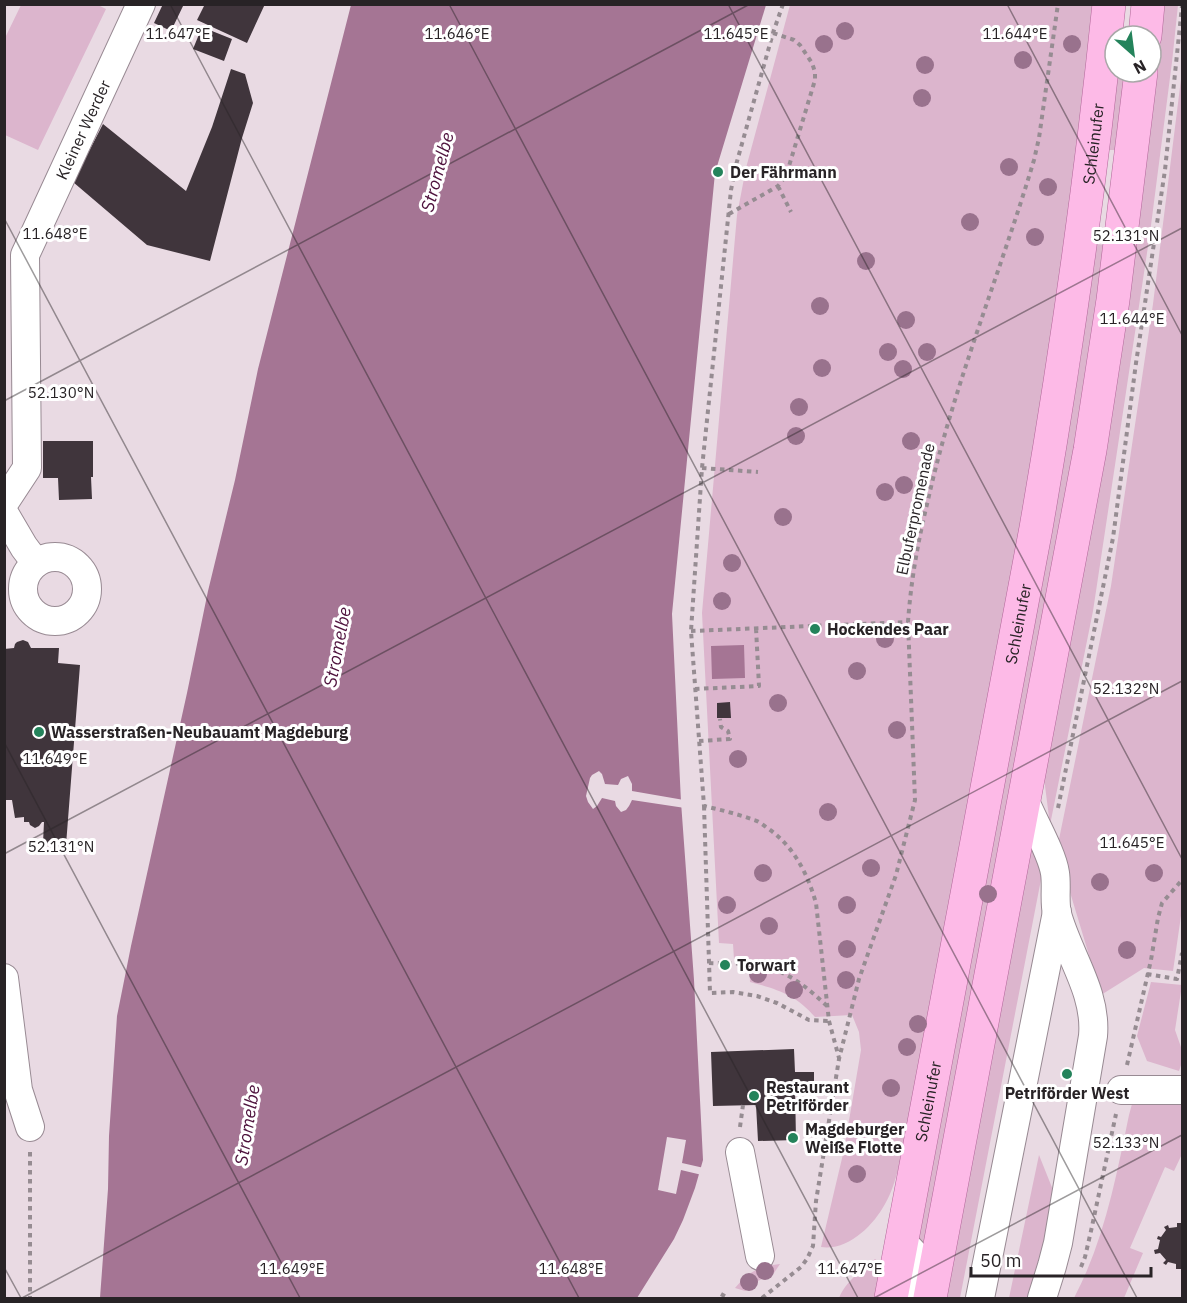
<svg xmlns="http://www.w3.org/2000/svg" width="1187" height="1303" viewBox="0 0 1187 1303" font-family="'IBM Plex Sans',sans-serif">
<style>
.green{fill:#dcb5cd}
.water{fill:#a57594}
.pier{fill:#e9dae3}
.building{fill:#40353c}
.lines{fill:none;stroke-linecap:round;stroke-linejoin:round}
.minor-casing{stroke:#988a93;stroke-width:30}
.major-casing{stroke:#b16799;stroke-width:34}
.path{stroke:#968c92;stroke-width:4;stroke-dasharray:4.5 4.5;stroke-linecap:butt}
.minor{stroke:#fff;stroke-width:28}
.major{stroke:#fdbae7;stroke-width:33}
.tree{fill:#99728d}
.ticks{fill:none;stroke:#282326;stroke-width:1.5;stroke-opacity:0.45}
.poi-dot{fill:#24835b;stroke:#fff;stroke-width:2}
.labels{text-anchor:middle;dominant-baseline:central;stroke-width:6;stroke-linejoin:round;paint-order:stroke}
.street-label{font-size:16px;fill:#282326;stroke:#fff}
.poi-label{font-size:16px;font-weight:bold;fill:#282326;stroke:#fff;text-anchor:start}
.water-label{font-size:18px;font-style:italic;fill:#4e123d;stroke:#fff}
.ticks-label{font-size:15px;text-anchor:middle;fill:#282326;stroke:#fff;stroke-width:6;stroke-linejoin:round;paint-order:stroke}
</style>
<rect width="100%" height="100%" fill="#e9dae3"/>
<path class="green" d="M21,5H98L106,9L38,150L5,135V38Z
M790,5H1094L1065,260L1007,607L899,1167C895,1180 892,1192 885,1204C873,1226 848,1251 821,1247L844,1150L861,1050L859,1032L852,1015L815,1017C796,995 777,989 750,982L749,959H734L733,944L719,943L702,613L737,215L746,168Z
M1161,5H1178L1172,62L1150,233L1093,611L1050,825L1044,778L1154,84Z
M1182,71V909L1173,971L1144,968L1101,995L1057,849L1111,586L1153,304Z
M1116,72H1126L1116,150H1109Z
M1096,244L1105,245L1077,434L926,1242L916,1240L1068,432L1079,370Z
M1031,846L1044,864L960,1298H944Z
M1151,982L1182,985L1175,1030L1182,1050V1062L1179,1071L1147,1061L1137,1036Z
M1182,1103V1154L1174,1171L1165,1167L1130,1248L1143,1253L1124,1298H1074C1104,1241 1116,1178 1129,1115L1132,1104Z
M1039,1155L1055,1195L1040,1282L1030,1298H1009Z
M875,1259L882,1264L875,1298H839C845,1282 862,1270 875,1259Z
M780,1264L774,1273L758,1281L745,1291L735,1288C750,1271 757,1267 780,1264Z"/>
<path class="water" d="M351,5H766L715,173L672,614L681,802L694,980L703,1160L695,1188L683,1220L674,1239L637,1298H100L108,1189L109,1136L117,1016L131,946L187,693L208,591L235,480L258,369Z
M744,645L745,678L712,679L711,646Z"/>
<path class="pier" d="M599,771L602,774L605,784L618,785L621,779L628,776L632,784V791L684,800L685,808L632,800L629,806L626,810L621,812L616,806L615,801L602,798L597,806L593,809L588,802L586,796L590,778L592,775Z
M667,1137L686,1140L682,1163L704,1168L702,1175L681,1170L676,1194L658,1190Z"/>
<path class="building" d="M163,4H184L171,31L154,23Z
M205,4H265L247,43L197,20Z
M202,27L232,39L224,61L193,49Z
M231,69L245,74L253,103L242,138L210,261L147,245L73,182L103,124L186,191L212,127Z
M43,441H93V477H91L92,499L59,500L58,478H43Z
M23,640L28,642L31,648H59L58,663L80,665L66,845L43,843L44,822H42L39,826L35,828L30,825L29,822H24V817L15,818L12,800H4V649L14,648L15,644L17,642Z
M730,702L731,718H717V703Z
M794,1049L795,1072H814V1086L795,1087L796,1140L758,1141L756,1105L713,1106L711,1052Z
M1177,1223H1182V1264H1181V1269H1176V1264L1168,1262L1166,1265L1163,1263L1166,1260L1160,1253L1155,1254L1154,1250L1158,1249L1160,1240L1157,1239L1158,1236L1161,1237L1166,1230L1164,1227L1168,1225L1169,1228L1177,1227Z"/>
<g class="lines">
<g class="minor-casing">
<g id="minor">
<path id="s1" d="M4,503L27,468L25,255L141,4"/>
<path d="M4,513L24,547L36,563"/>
<circle cx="55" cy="589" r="32"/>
<path d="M1025,801C1033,821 1052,853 1055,873C1057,886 1054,901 1057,914C1068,955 1097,992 1093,1036L1058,1243L1052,1266L1042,1298"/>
<path d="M4,978L18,1090L30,1127"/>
<path d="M1121,1090H1182"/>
<path d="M740,1152L760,1256"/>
<path d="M902,1241L917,1257L910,1298"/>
<path d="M980,1298L1057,912"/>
</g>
</g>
<g class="major-casing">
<g id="major">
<path d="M1145,36L1148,4"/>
<path id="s2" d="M891,1298L1036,528C1066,355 1091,180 1109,4"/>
<path d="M930,1298L1090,450L1113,300L1141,72"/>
</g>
</g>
<path class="path" d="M783,4L773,33L736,165L731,190L702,468L691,631L704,806C721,810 738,814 754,820C758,821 762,824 766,827C793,845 807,872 816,903L829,1021L839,1058
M778,186L791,212
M729,214L778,186L786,176L815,80V72L812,63L800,45L794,40L773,33
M702,468L758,472
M691,631L908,622
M695,689L759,686L756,628
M699,741L730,739L728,731L721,727L720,719
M704,806L710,993L733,992L757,996L777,1003L809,1020L829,1021
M1058,808L1113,538L1136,363L1165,170L1182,6
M709,963C728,964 751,962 769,968C792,974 811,991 827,1006
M1147,974L1177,979L1182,953
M1127,1065L1151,960L1158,918L1162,903L1182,880
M740,1127L743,1105
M30,1152V1298
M1081,1267L1085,1257L1091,1231L1116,1114
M721,1294L728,1298
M762,1298L801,1267L807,1259L813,1246L816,1201L839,1059L859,979L896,875L915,800L908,622C911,580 918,541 928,500C954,384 1000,274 1034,160L1039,138L1058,4"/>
<use href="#minor" class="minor"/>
<use href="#major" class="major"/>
</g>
<g class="tree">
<circle cx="845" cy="31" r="9"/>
<circle cx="824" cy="44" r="9"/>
<circle cx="1072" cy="44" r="9"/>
<circle cx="1023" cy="60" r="9"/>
<circle cx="925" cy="65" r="9"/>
<circle cx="922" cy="98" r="9"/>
<circle cx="1009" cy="167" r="9"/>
<circle cx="1048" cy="187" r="9"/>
<circle cx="970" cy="222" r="9"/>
<circle cx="1035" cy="237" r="9"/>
<circle cx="866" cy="261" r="9"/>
<circle cx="820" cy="306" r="9"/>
<circle cx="906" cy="320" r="9"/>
<circle cx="888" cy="352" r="9"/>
<circle cx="927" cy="352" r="9"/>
<circle cx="822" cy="368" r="9"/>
<circle cx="903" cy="369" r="9"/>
<circle cx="799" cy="407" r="9"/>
<circle cx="796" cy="436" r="9"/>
<circle cx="911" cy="441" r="9"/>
<circle cx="904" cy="485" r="9"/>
<circle cx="885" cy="492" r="9"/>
<circle cx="783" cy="517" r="9"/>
<circle cx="732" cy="563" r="9"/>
<circle cx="722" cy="601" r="9"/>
<circle cx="885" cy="639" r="9"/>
<circle cx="857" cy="671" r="9"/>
<circle cx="778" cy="703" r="9"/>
<circle cx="897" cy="730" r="9"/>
<circle cx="738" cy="759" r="9"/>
<circle cx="828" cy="812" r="9"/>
<circle cx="871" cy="868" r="9"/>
<circle cx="763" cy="873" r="9"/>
<circle cx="1154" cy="873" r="9"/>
<circle cx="1100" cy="882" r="9"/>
<circle cx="988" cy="894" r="9"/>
<circle cx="727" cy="905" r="9"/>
<circle cx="847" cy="905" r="9"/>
<circle cx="769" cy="926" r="9"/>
<circle cx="847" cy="949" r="9"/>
<circle cx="1127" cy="950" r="9"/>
<circle cx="758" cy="974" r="9"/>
<circle cx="846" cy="980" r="9"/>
<circle cx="794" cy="990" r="9"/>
<circle cx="918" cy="1024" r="9"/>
<circle cx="907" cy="1047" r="9"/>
<circle cx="891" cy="1088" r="9"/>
<circle cx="857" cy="1174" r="9"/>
<circle cx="765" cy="1271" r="9"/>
<circle cx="749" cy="1282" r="9"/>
</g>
<path class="ticks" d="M170,4L858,1298M449,4L1137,1298M728,4L1182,859M1007,4L1182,335M4,218L579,1298M4,401L750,4M4,742L300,1298M4,854L1182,228M4,1267L21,1298M22,1298L1182,681M874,1298L1182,1135"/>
<g class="poi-dot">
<circle cx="718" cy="172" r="6"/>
<circle cx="815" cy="629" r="6"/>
<circle cx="39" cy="732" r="6"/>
<circle cx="725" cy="965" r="6"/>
<circle cx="1067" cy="1074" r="6"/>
<circle cx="754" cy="1096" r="6"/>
<circle cx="793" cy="1138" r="6"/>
</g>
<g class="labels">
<g class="street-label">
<text stroke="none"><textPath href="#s1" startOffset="393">Kleiner Werder</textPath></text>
<text stroke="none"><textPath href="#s2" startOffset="1172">Schleinufer</textPath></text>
<text transform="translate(915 509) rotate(-78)">Elbuferpromenade</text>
<text stroke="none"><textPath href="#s2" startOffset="686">Schleinufer</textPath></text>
<text stroke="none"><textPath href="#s2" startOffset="200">Schleinufer</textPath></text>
</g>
<g class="poi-label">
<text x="730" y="172">Der Fährmann</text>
<text x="827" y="629">Hockendes Paar</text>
<text x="51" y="732">Wasserstraßen-Neubauamt Magdeburg</text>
<text x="737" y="965">Torwart</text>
<text x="766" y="1087">Restaurant<tspan x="766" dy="18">Petriförder</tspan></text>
<text x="1067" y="1093" text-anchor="middle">Petriförder West</text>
<text x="805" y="1129">Magdeburger<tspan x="805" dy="18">Weiße Flotte</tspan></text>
</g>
<g class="water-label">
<text transform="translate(437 172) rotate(-75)">Stromelbe</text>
<text transform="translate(337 647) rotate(-79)">Stromelbe</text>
<text transform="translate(247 1125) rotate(-81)">Stromelbe</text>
</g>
</g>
<g class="ticks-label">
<text x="736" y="39">11.645°E</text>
<text x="178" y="39">11.647°E</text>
<text x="457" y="39">11.646°E</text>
<text x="1015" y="39">11.644°E</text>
<text x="55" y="239">11.648°E</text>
<text x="1126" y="241">52.131°N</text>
<text x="1132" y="324">11.644°E</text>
<text x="61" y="398">52.130°N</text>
<text x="1126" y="694">52.132°N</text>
<text x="55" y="764">11.649°E</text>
<text x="1132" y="848">11.645°E</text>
<text x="61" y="852">52.131°N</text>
<text x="1126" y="1148">52.133°N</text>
<text x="292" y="1274">11.649°E</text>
<text x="571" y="1274">11.648°E</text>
<text x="850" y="1274">11.647°E</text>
</g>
<rect width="1187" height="1303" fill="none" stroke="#282326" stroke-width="12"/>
<g transform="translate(1133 54) rotate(152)"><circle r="28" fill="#ffffff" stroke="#a9a7a8" stroke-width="1.5"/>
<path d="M0-4.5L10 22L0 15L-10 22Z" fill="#24835b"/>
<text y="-9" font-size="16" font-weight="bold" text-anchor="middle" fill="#282326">N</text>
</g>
<path d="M971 1267v9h180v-9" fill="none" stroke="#282326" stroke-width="3"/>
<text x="980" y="1267" font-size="18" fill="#282326" stroke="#ffffff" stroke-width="4.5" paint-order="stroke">50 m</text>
</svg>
